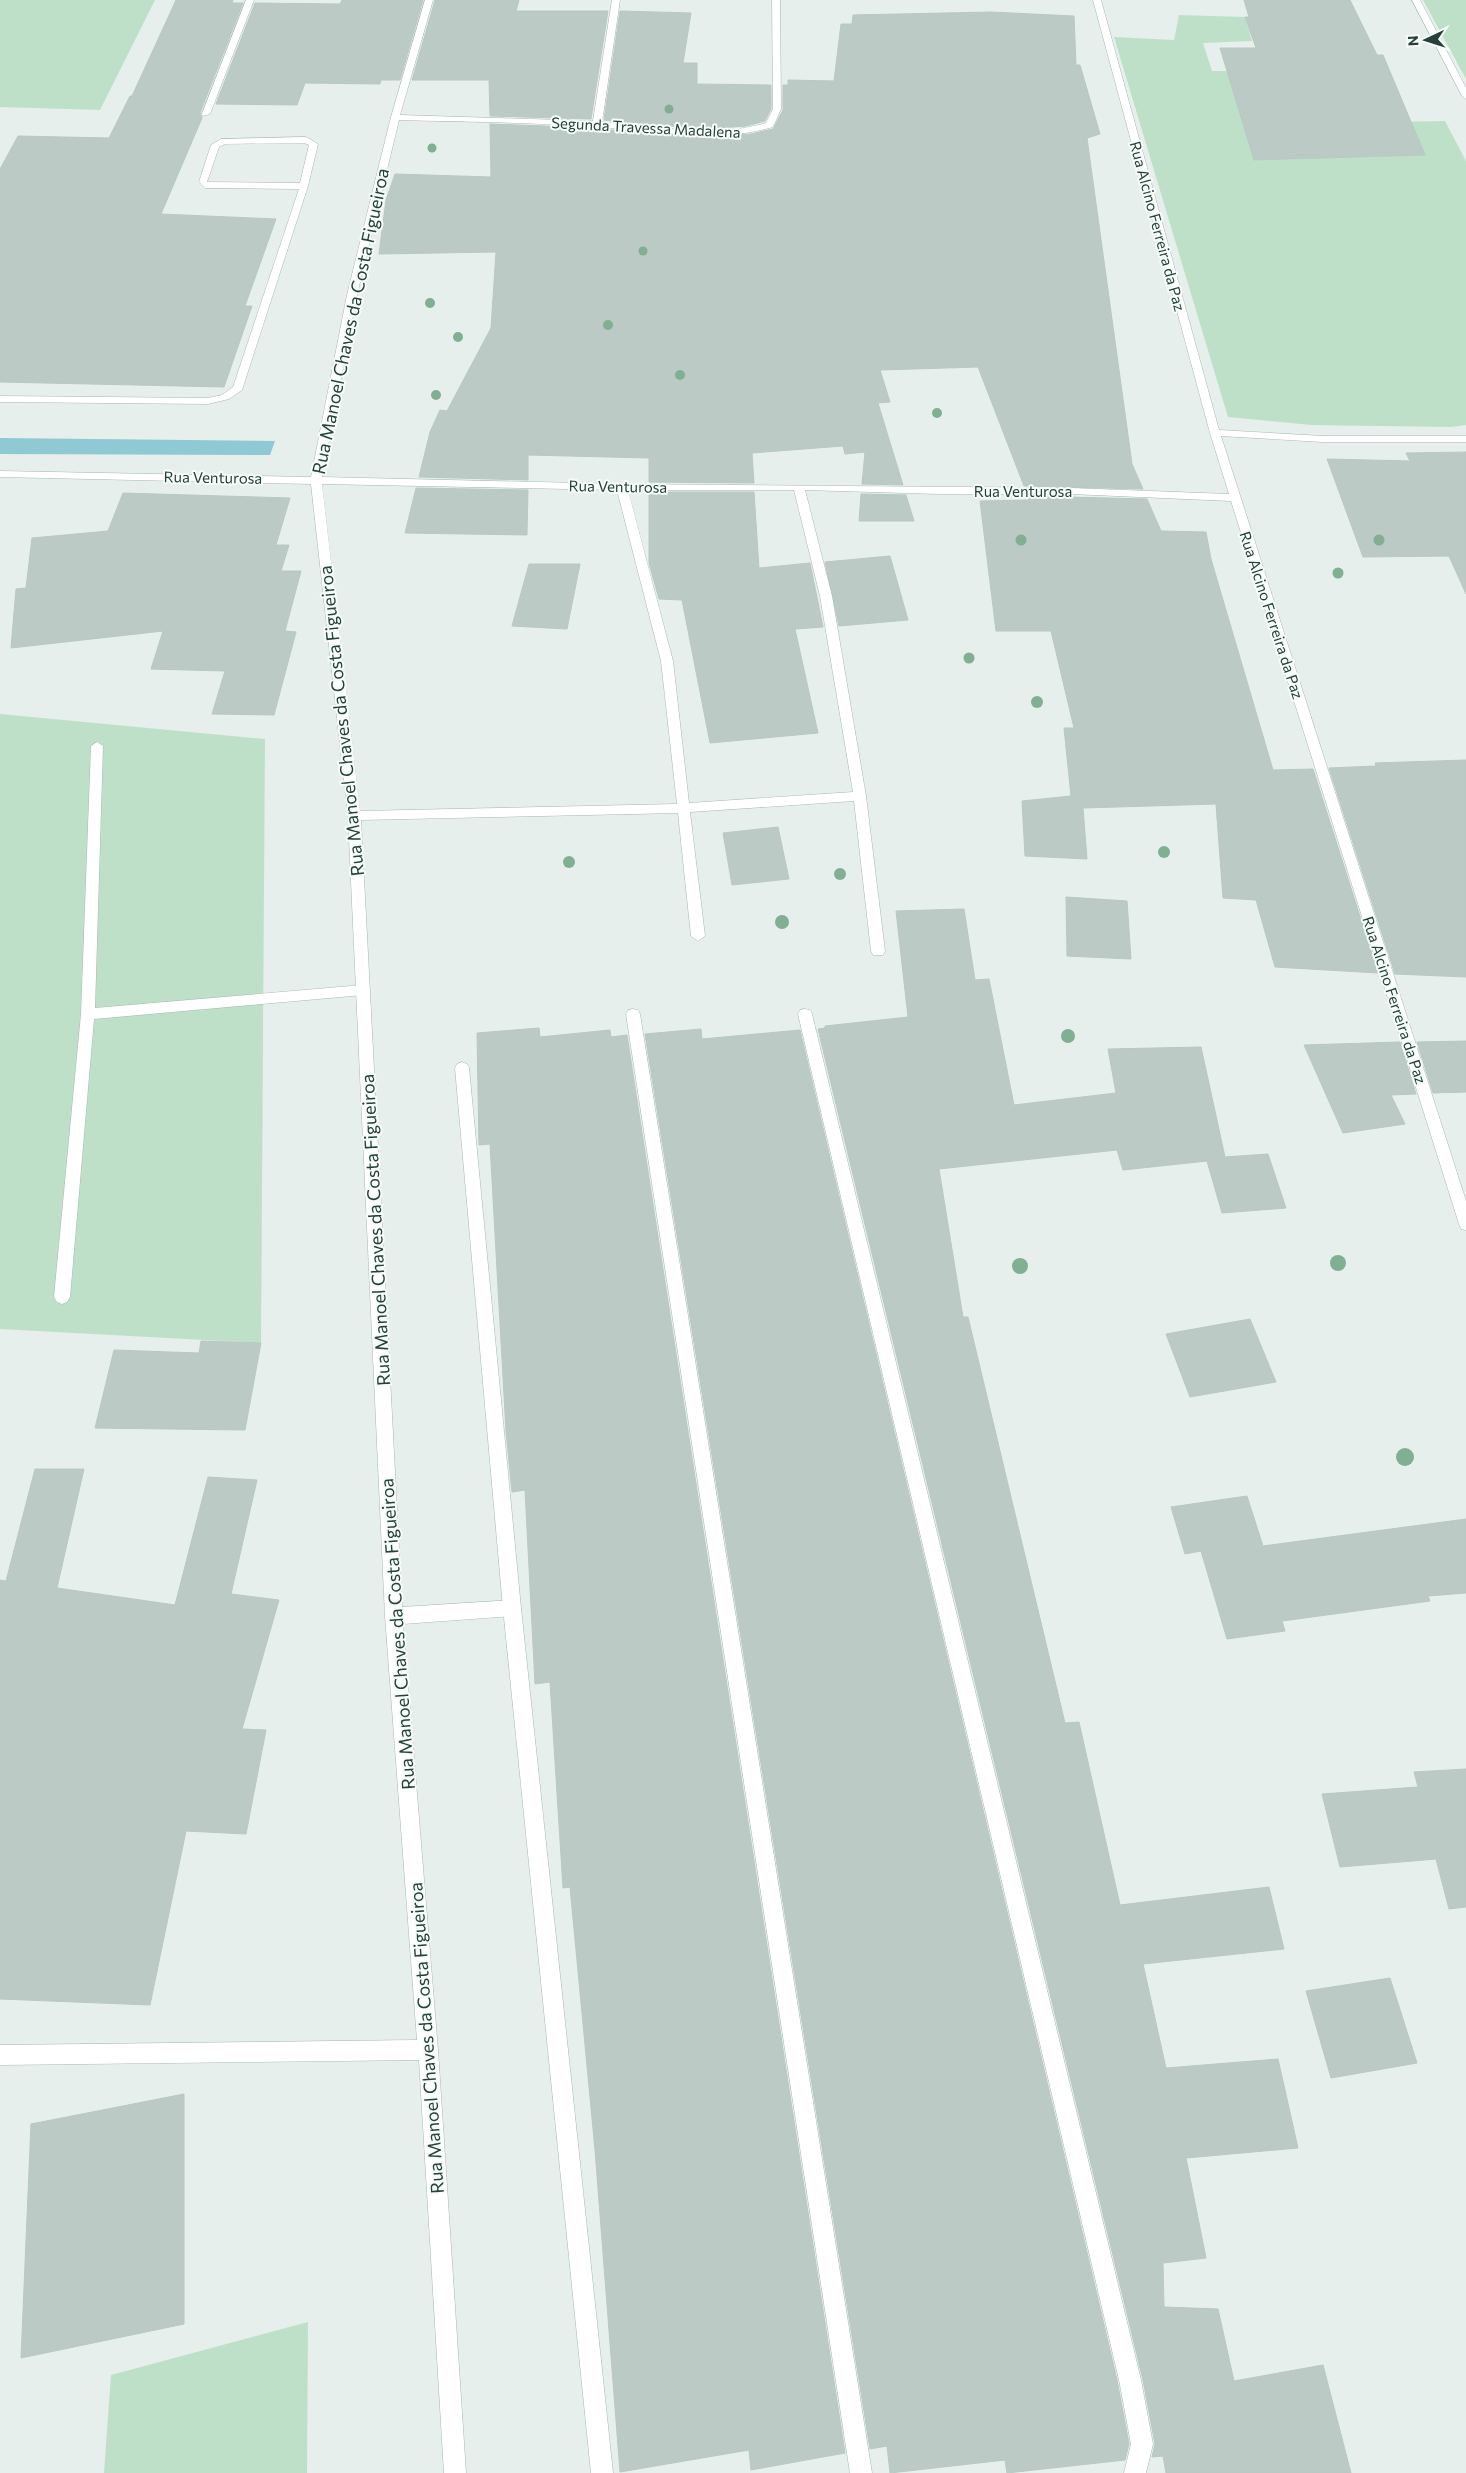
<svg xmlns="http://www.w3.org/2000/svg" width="1466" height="2473" viewBox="0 0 1466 2473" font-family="Commissioner,sans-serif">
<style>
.green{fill:#bfe0c8}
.water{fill:#8ec9d4}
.building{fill:#bbcac4;stroke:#b8c9c2}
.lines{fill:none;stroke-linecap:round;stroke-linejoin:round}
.service-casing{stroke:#a8b8b2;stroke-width:1}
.minor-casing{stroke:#a8b8b2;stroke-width:1}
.secondary-casing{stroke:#a4bbb3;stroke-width:1}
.service{fill:#fff;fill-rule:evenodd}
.minor{fill:#fff;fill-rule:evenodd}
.secondary{fill:#fff;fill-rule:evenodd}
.tree{fill:#80af93}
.labels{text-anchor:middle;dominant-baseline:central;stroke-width:4;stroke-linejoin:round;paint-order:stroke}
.far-street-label{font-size:15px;fill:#24423a;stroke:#f7fbf9}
.street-label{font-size:18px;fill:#24423a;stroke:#f7fbf9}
</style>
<rect width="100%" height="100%" fill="#e6efeb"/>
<path class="green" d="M0,0H155L100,110L0,107Z
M1423,0H1466V79Z
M1179,15L1245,17L1252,41L1203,43L1212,71H1311L1331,123L1445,121L1466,161V425L1451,427L1311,425L1228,417L1114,37L1174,40Z
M0,714L265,739L261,1343L0,1329Z
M308,2322L307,2473H104L111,2375Z"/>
<path class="water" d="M0,438L275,441L270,455L0,454Z"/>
<path class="building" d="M176,0H233L232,3H243L200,113L202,118L161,214L276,219L245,306H252L224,387L0,382V169L18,136L109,138L130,96H132Z
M342,0H423L400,80H381L380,84L305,83L297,105L216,104L255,3L340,4Z
M435,0H519L516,11H608L591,119L490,116L489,80H412Z
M1244,0H1350L1377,55H1383L1425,155L1254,160L1220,48H1256L1245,17H1249Z
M620,11L691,13L683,63H697V84L771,85V109L765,121L746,126L705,129L604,120Z
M991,12L1074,16L1076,65H1080L1100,134L1087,138L1132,464L1143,489L1024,486L978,367L880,370L890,402L878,403L903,485L862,484L865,452L845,454L843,446L752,453L754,483L649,482V458L528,455V480L419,477L430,432L440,410L447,411L491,328L496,252L379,254L386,200L395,174L491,177L490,124L571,127L707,137L751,134L773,129L783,110V85H788V80L834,81L841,24H852L853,15Z
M1466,452V594L1449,556L1363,557L1327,459L1410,461L1406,453Z
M416,488L528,490L527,535L405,533Z
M649,492H754L759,568L810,563L823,627L795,629L818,733L710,743L682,600L659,599L649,563Z
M123,493L290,498L276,545H289L281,571H301L285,631L296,632L274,715L212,714L225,671L151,669L163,631L11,648L16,589L26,588L32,538L108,531Z
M861,494L906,495L914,521H859Z
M1027,496L1147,499L1161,531L1206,532L1211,559L1273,770L1313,769L1378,973L1275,967L1256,900L1223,898L1216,804L1083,808L1087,859L1025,856L1022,801L1071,796L1064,728H1074L1051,631H996L980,501L1029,500Z
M890,556L908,620L839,626L825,562Z
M529,564H580L567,629L512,626Z
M1466,760V977L1395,974L1329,768L1376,766L1375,763Z
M778,827L789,879L732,885L723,833Z
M1066,897L1127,901L1131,959L1067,956Z
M964,909L975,980L989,979L1014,1105L1116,1093L1108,1049L1201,1047L1225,1157L1268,1154L1286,1208L1222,1213L1207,1161L1123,1170L1117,1150L939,1169L963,1317H968L1065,1723L1079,1722L1120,1905L1269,1887L1284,1949L1143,1964L1166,2068L1278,2059L1298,2148L1186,2158L1206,2258L1163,2263L1164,2307L1218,2309L1234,2381L1323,2365L1351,2473H1166L1163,2456L1152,2457L1155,2444L1143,2380L818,1029L825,1028V1026L908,1017L896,911Z
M539,1028L540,1037L610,1030L611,1037L627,1035L845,2453L751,2470L749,2450L620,2472L595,2150L570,1887L563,1888L550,1682L535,1684L525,1490L512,1492L506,1431L490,1144L479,1145L477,1033Z
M701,1029L702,1039L800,1030L1117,2380L1129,2444L1125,2460L1007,2473L1005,2460L890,2473L887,2446L870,2449L645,1034Z
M1466,1041V1092L1433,1093L1417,1042Z
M1400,1042L1416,1094L1391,1095L1405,1124L1343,1133L1304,1045Z
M1250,1319L1276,1382L1190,1397L1166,1334Z
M201,1341L261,1343L245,1430L95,1428L114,1350L199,1353Z
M35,1469H84L57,1588L175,1605L208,1477L257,1480L231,1594L279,1600L242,1729L266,1730L246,1834L186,1831L150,2005L0,1999V1580L6,1581Z
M1247,1496L1263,1546L1466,1519V1593L1428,1596L1430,1601L1282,1621L1285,1631L1227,1639L1201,1551L1185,1554L1171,1507Z
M1466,1769V1907L1449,1909L1436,1859L1340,1867L1322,1794L1418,1787L1414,1772Z
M1390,1978L1417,2063L1331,2078L1306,1991Z
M184,2094V2324L21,2358L31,2124Z"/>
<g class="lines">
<g class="service-casing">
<path id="service" d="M306,137L318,144L308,186L242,390L229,399L208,404L0,402V396L208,398L222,395L233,387L299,189L205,188L199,182L211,145L221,139ZM304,143L309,145L300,183L207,182L219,147L225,144Z
M97,742L103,746L95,1008L363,985L370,990L363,995L94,1019L70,1297L67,1302L62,1304L57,1302L54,1297L81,1014L91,746Z
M633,1009L638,1010L640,1014L872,2473H850L626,1014L628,1010Z
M805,1009L810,1010L812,1014L1141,2380L1153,2444L1146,2473H1124L1131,2444L1119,2380L798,1014L800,1010Z
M462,1062L467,1064L469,1068L521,1608L613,2473H591L503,1608L455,1068L457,1064Z"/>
</g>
<g class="minor-casing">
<path id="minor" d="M246,0H254L210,114L203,116L202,114Z
M425,0H433L400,115L593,121L612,0H620L602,122C655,126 714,139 766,123L773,109L772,0H780L781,109L773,127C715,144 655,130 596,127C530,122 464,122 399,120L357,295L322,477L622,484L1071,488L1229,494L1210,433L1093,0H1101L1219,430L1323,436H1466V442H1323L1221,436L1466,1201V1230L1461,1229L1459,1224L1231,501L1071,494H938L805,490L832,596L866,796L885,951L883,955H873L871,951L854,801L690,812L705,936L698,941L691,936L678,813L361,820L402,1607L512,1600L518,1602L521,1608L518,1614L512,1616L403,1624L438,2050L466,2473H444L419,2060L0,2065V2045L417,2040L385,1616L348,816L311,484L0,477V471L311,477L347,295L391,117ZM322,484L617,490L661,661L677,804L360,811ZM628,490H794L820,596L853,792L689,803L673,661Z"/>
</g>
<g class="secondary-casing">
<path id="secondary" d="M1412,0H1420L1466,88V99L1462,96Z"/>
</g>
<use href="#service" class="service"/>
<use href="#minor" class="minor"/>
<use href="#secondary" class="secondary"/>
</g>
<g class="tree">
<circle cx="669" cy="109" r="4.5"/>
<circle cx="432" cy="148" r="4.5"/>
<circle cx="643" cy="251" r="4.5"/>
<circle cx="430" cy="303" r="5"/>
<circle cx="608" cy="325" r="5"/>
<circle cx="458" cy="337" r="5"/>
<circle cx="680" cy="375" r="5"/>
<circle cx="436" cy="395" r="5"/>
<circle cx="937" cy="413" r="5"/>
<circle cx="1021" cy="540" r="5.5"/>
<circle cx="1379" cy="540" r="5.5"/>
<circle cx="1338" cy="573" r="5.5"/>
<circle cx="969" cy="658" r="5.5"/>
<circle cx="1037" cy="702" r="6"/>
<circle cx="1164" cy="852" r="6"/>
<circle cx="569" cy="862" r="6"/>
<circle cx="840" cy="874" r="6"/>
<circle cx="782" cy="922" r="7"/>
<circle cx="1068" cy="1036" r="7"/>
<circle cx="1338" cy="1263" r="8"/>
<circle cx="1020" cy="1266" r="8"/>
<circle cx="1405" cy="1457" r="9"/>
</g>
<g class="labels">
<g class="far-street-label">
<text transform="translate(646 127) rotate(3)">Segunda Travessa Madalena</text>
<text transform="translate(1158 226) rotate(75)">Rua Alcino Ferreira da Paz</text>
<text transform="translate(213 477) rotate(1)">Rua Venturosa</text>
<text transform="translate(618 486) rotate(1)">Rua Venturosa</text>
<text x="1023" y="491">Rua Venturosa</text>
<text transform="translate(1272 615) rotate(72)">Rua Alcino Ferreira da Paz</text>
<text transform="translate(1395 1000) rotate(72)">Rua Alcino Ferreira da Paz</text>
</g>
<g class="street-label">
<text transform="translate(350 321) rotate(-78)">Rua Manoel Chaves da Costa Figueiroa</text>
<text transform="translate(341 721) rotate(-96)">Rua Manoel Chaves da Costa Figueiroa</text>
<text transform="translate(375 1230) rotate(-93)">Rua Manoel Chaves da Costa Figueiroa</text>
<text transform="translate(397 1634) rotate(-94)">Rua Manoel Chaves da Costa Figueiroa</text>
<text transform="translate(426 2038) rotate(-94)">Rua Manoel Chaves da Costa Figueiroa</text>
</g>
</g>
<g transform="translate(1426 40) rotate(266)" stroke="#f7fbf9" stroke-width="4" paint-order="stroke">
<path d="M0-4L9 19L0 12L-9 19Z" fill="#24423a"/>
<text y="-8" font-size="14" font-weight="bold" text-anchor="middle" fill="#24423a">N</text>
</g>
</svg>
